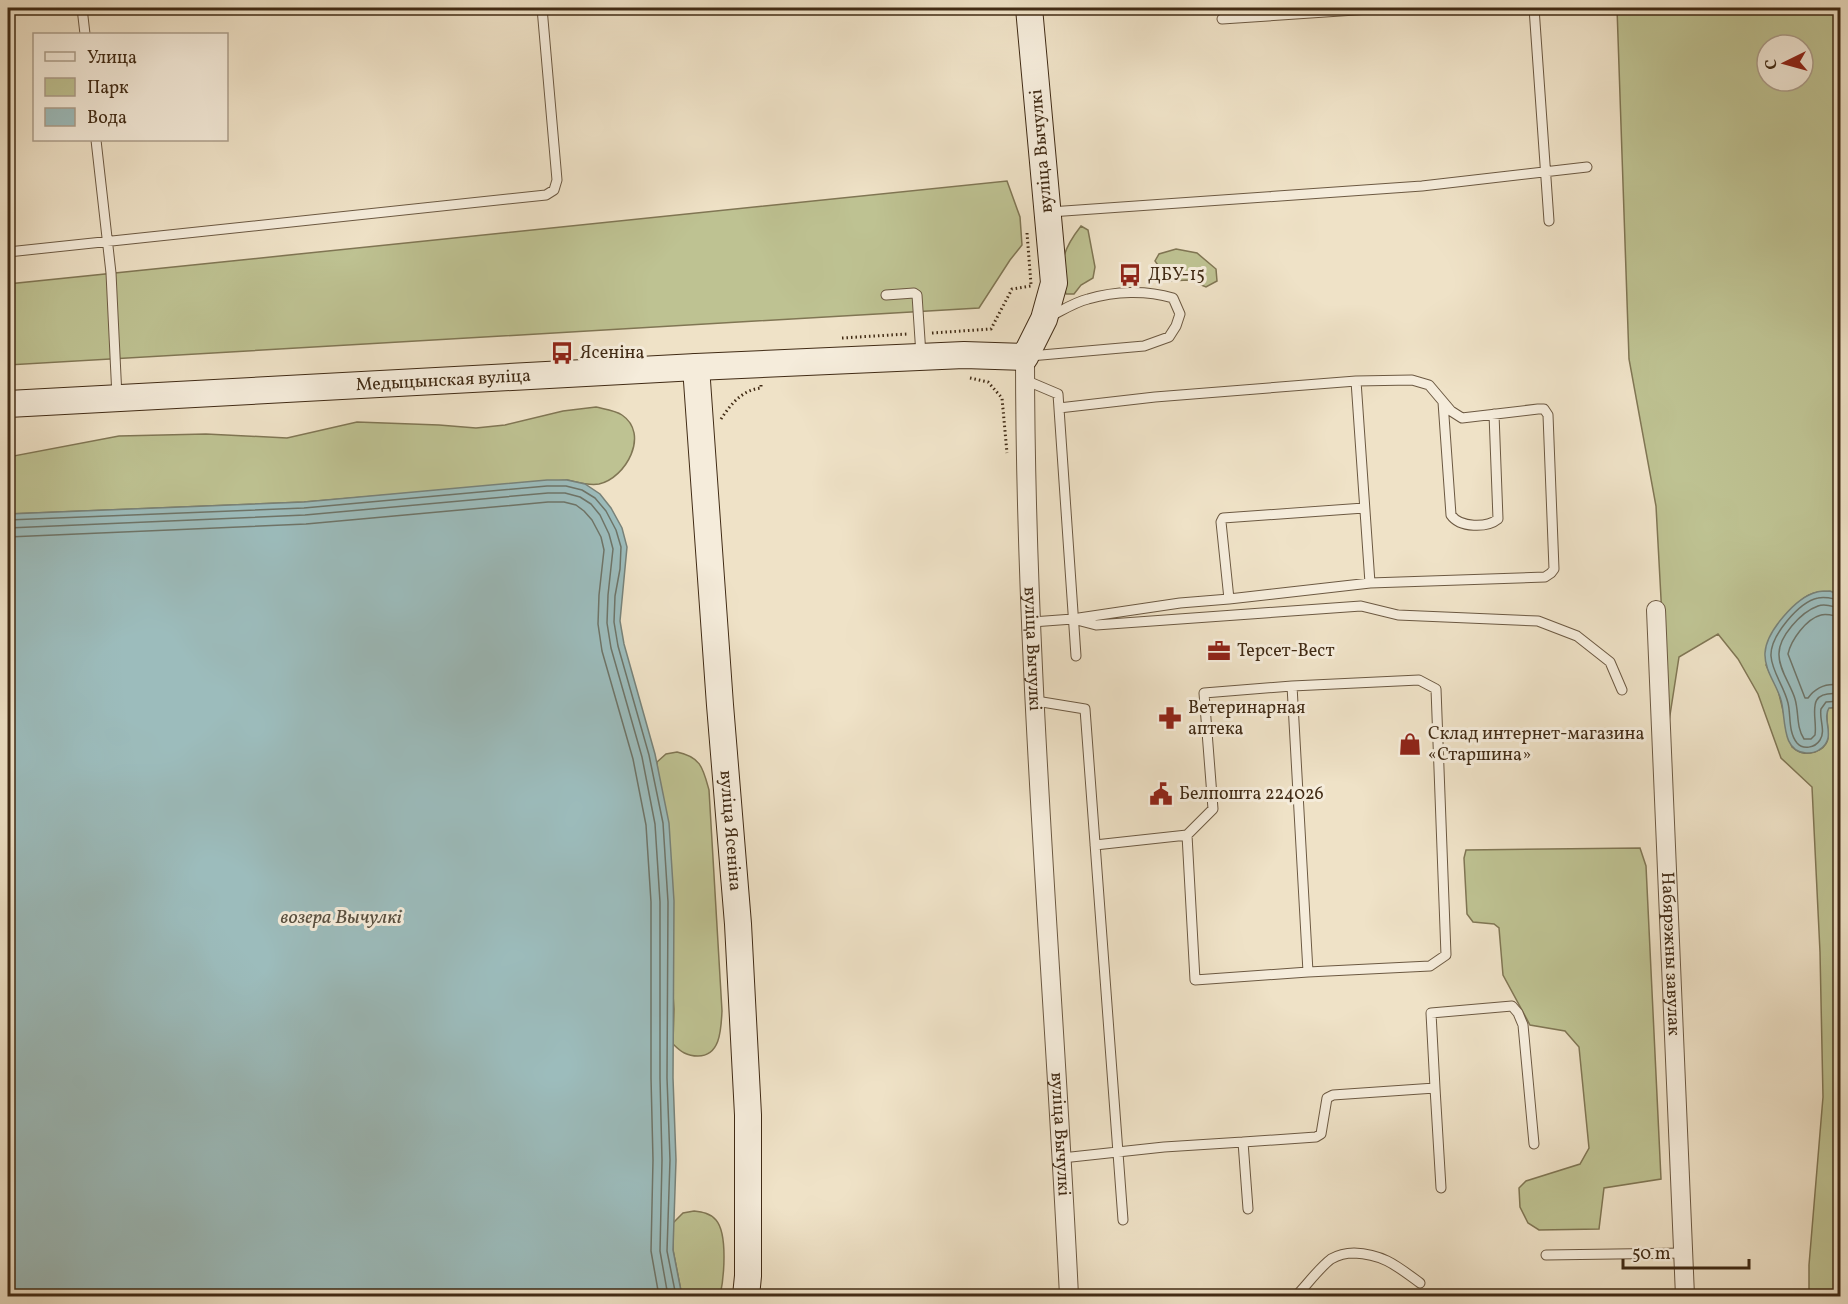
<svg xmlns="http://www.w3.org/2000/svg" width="1848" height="1304" viewBox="0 0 1848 1304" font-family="Vollkorn,serif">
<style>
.green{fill:#bec292;stroke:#807654;stroke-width:1.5;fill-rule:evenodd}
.water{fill:#9cbcbc;stroke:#788279;stroke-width:1.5}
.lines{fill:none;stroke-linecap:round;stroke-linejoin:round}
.shore{stroke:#6e7468;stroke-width:1.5}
.lane-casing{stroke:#6c5942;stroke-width:11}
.street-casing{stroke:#6c5942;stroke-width:20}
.secondary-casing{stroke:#412b15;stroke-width:28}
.path{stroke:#412b15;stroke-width:3;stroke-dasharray:1.5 3;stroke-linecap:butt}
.lane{stroke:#f5ecdb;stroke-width:9}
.street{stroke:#f5ecdb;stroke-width:18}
.secondary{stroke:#f5ecdb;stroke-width:26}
.labels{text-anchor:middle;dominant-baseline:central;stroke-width:6;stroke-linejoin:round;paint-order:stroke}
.street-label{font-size:18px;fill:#412b15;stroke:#f5ecdb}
.poi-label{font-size:18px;fill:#412b15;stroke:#f5ecdb;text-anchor:start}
.water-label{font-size:20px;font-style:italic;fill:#584f3f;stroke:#f5ecdb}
</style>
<rect width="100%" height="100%" fill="#efe2c7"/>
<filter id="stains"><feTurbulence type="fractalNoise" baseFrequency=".00333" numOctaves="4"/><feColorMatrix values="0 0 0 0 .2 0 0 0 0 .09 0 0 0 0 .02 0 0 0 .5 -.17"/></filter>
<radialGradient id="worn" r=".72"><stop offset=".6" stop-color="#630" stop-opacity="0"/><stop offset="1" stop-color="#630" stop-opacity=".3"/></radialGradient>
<path class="green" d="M1617,8H1840V595C1828,590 1815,590 1804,598C1796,605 1773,652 1766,665L1778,690L1792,747C1799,753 1805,755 1815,752C1839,743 1822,722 1828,708L1840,707L1839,845L1840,865V1296H1809V1265L1823,1097L1820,952L1812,787L1781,758L1758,694L1738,659L1718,634L1679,657L1668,728L1656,506L1629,359ZM1767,45H1803V81H1767Z
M1007,181L1020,217L1022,245L1010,260L979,308L8,365V284Z
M1081,226L1088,230L1095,267L1093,278L1081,285L1074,294H1066C1057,266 1063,249 1081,226Z
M1176,249L1197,253L1216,269L1217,281L1206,287L1189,280L1169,281L1155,261L1159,254Z
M596,407C604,409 615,410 622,415C650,434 626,478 599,484C588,486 577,482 567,480L304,502L8,514V457L119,436L206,434L287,438L357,422L439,425L476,428L505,425L563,411Z
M677,752C701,757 703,768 709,790L722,1011C721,1028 721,1056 698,1056C687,1056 681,1052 673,1044L674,1009L657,762L666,754Z
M1640,848L1646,866L1661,1179L1604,1188L1599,1229L1539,1230L1528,1223L1520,1207L1519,1188L1526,1181L1580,1164L1589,1148L1579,1047L1565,1031L1530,1025L1503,975L1499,928L1494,924L1473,922L1467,914L1464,858L1466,850Z
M694,1211C702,1212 710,1213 716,1220C728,1234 724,1278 720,1296H682L673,1250V1223L683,1213Z"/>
<path class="water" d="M547,480H567L585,484L600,494L611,508L622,528L627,547L620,621L624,644L655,754L669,823L674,901L673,1078L676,1160L673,1250L682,1296H8V514L304,502Z
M1830,591L1840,595V707L1829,708C1821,720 1838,738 1819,750C1816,752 1810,753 1806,753C1781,752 1786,717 1781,700C1777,685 1764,670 1765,653C1766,632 1796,597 1817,592C1821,591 1826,591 1830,591Z"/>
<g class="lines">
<path class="shore" d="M8,520L304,508L547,486H566L582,490L595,498L606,511L616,530L621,547L620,569L615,596L614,622L618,646L649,755L663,823L668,902L667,1078L670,1160L667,1251L676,1296
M8,528L305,515L548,493H565L580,497L591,504L600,515L609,534L613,549L608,595L607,623L611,648L642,757L655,824L660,902V1078L662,1160L660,1251L668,1296
M8,537L306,524L548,502H564L576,505L584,511L592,520L601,537L604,550L599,595L598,624L602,651L633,759L646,825L651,902V1078L653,1160L651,1251L659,1296
M1840,600C1833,599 1826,596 1818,598C1799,602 1770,636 1771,656C1772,672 1784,686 1788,703C1791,715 1788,732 1797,743C1803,750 1815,748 1820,740C1826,731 1819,719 1821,709L1826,702L1840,701
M1840,608C1833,607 1826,603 1818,606C1801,612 1778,637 1779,655C1779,670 1791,685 1795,699C1799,712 1796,727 1804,739H1811L1815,735C1818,716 1803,690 1840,694
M1840,617C1834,616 1827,613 1821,615C1806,619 1791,640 1788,654L1805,698H1808C1816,687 1827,683 1840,685"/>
<g class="lane-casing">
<path id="lane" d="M82,8L85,34
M1534,8L1549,221
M1222,19L1385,8
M96,140L111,273L117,397
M1050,212L1422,186L1587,167
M8,252L546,195L554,190L557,180L542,8
M886,295L914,293L917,295L921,355
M1030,356L1144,346L1169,337L1176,326L1180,314L1173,298C1146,290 1115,291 1088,299C1075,302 1061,311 1049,317
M1025,380L1058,394L1076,656
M1356,381L1370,583
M1443,402L1451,515C1460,528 1487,528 1498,519L1494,414
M1059,408L1155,397L1356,381L1412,380L1429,385L1451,411L1462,418L1538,409H1544L1548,415L1554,569L1551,573L1545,577L1370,583L1229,599
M1079,618L1180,603L1229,599L1221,522L1223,518L1364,508
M1032,622L1073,619L1096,625L1361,606L1398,615L1538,621L1577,636L1610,662L1622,690
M1292,686L1419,680L1436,689L1446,955L1430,966L1308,972
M1036,701L1085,709L1123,1220
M1095,845L1187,835L1195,980L1308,972L1292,686L1204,693L1213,809L1187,835
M1435,1088L1441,1188
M1243,1142L1316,1137L1321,1134L1327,1098L1333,1095L1435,1088L1431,1013L1512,1006L1518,1013L1523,1025L1534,1144
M1062,1158L1164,1147L1243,1142L1248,1209
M1546,1255L1684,1253
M1296,1296C1307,1285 1318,1269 1331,1259C1338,1255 1346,1253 1354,1253C1383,1254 1397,1266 1420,1283"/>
</g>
<g class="street-casing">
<g id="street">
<path id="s1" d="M1025,357C1025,670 1054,983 1069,1296"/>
<path id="s2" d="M1656,610L1685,1296"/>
</g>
</g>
<g class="secondary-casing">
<g id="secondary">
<path id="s3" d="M696,367L720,705L738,924L748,1115V1276L746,1296"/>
<path id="s4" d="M8,404L696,367L964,355L1025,357L1044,319L1054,283L1029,8"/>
</g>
</g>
<path class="path" d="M1027,233L1031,284
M932,333L991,329L1012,289L1031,286
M842,338L907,334
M970,378L988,382L1002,398L1007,453
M721,419C731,404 742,390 761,388V385"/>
<use href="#lane" class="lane"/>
<use href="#street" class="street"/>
<use href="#secondary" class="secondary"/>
</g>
<defs>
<g id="bus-bare" transform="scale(1.8)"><path d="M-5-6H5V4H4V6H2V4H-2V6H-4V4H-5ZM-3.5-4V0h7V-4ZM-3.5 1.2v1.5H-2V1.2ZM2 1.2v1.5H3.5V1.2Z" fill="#8f2418" stroke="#f5ecdb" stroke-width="2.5" paint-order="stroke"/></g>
<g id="office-bare" transform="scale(1.8)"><path d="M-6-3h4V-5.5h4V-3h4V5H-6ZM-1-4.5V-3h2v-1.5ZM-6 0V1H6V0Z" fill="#8f2418" stroke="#f5ecdb" stroke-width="2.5" paint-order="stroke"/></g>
<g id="pharmacy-bare" transform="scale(1.8)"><path d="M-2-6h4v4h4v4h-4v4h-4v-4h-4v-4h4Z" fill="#8f2418" stroke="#f5ecdb" stroke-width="2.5" paint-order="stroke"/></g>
<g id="shop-bare" transform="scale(1.8)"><path d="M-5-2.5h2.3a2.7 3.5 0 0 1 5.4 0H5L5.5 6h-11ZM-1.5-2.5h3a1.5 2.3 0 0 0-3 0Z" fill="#8f2418" stroke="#f5ecdb" stroke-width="2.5" paint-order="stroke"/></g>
<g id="civic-bare" transform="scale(1.8)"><path d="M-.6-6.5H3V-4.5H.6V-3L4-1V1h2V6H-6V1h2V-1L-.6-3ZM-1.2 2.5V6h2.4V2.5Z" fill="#8f2418" stroke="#f5ecdb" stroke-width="2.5" paint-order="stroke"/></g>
</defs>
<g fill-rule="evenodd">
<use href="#bus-bare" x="1130" y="275"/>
<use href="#bus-bare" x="562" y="353"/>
<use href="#office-bare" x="1219" y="651"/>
<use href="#pharmacy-bare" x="1170" y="718"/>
<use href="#shop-bare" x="1410" y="744"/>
<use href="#civic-bare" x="1161" y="794"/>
</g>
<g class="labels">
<g class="street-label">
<text transform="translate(1042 151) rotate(-95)">вуліца Вычулкі</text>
<text stroke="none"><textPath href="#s4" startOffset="436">Медыцынская вуліца</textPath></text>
<text stroke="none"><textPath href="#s1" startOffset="292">вуліца Вычулкі</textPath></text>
<text stroke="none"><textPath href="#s3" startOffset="465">вуліца Ясеніна</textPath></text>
<text stroke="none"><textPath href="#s2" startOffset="344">Набярэжны завулак</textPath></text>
<text stroke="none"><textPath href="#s1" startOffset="778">вуліца Вычулкі</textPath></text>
</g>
<g class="poi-label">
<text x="1148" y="275">ДБУ-15</text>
<text x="580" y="353">Ясеніна</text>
<text x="1237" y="651">Терсет-Вест</text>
<text x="1188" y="708">Ветеринарная<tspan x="1188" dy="21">аптека</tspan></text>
<text x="1428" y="734">Склад интернет-магазина<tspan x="1428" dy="21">«Старшина»</tspan></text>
<text x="1179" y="794">Белпошта 224026</text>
</g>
<g class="water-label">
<text x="341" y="918">возера Вычулкі</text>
</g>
</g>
<rect width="1848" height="1304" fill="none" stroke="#efe2c7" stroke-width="30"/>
<rect x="9" y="9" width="1830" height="1286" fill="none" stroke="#412b15" stroke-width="3"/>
<rect x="15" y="15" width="1818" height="1274" fill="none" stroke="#412b15" stroke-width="1.5"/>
<rect x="33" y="33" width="195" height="108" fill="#f5ecdb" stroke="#ad9f8c" stroke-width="1.5"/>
<rect x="45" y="52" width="30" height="9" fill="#f5ecdb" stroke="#ad9f8c" stroke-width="1.5"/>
<text x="87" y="63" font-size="18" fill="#412b15">Улица</text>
<rect x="45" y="78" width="30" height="18" fill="#bec292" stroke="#ad9f8c" stroke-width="1.5"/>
<text x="87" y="93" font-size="18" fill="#412b15">Парк</text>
<rect x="45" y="108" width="30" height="18" fill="#9cbcbc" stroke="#ad9f8c" stroke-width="1.5"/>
<text x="87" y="123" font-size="18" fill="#412b15">Вода</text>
<g transform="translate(1785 63) rotate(265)"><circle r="28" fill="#f5ecdb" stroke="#ad9f8c" stroke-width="1.5"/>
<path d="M0-4.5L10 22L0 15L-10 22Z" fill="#8f2418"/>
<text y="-9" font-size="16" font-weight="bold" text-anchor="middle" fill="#412b15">С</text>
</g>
<path d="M1623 1259v9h126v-9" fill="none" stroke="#412b15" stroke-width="3"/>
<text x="1632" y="1259" font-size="18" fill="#412b15" stroke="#f5ecdb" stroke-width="4.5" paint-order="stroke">50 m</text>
<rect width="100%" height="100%" filter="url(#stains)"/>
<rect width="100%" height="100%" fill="url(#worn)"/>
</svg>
